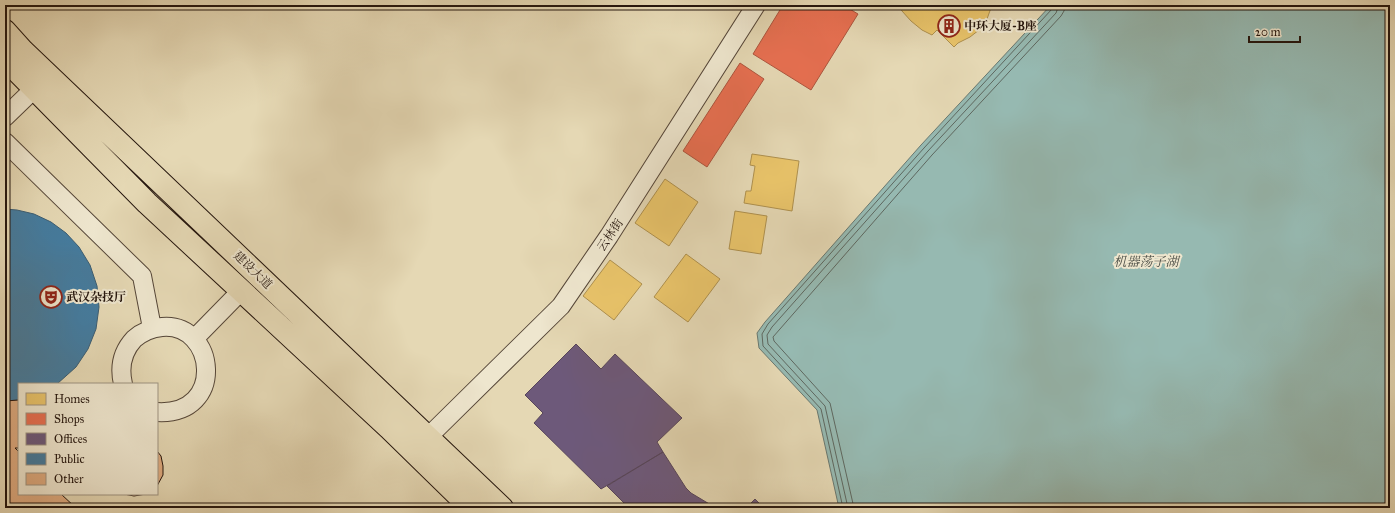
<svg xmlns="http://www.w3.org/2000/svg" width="1395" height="513" viewBox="0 0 1395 513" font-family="'IM FELL Great Primer','Noto Serif SC',serif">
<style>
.water{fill:#96b9b1;stroke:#697870}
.homes{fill:#e9c46a;stroke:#ae904e}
.shops{fill:#e76f51;stroke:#ad543d}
.offices{fill:#6d597a;stroke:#57455a}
.public{fill:#457b9d;stroke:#3b5d72}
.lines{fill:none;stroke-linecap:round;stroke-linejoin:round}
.shore{stroke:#5e6860;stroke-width:1}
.building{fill:#ddaa7f;stroke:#25160e}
.minor-casing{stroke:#554638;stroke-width:20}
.major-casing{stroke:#25160e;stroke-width:24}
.minor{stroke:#eee6ce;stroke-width:18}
.major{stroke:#e5d8b4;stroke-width:22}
.labels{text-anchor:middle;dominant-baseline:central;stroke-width:4;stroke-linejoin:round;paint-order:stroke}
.poi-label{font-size:12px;font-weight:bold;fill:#25160e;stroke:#eee6ce;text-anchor:start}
.street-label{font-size:12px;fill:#25160e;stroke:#eee6ce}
.water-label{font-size:13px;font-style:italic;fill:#4d4f47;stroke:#eee6ce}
</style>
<rect width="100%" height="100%" fill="#e5d8b4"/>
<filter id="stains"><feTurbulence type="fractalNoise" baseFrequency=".005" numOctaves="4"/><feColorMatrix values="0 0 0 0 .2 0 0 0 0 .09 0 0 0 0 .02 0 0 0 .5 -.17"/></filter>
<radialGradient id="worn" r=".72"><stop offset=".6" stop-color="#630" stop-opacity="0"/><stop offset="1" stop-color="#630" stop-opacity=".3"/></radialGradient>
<path class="water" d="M1051,5H1390V508H839L817,410L759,348L757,333L765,322L921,145Z"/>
<path class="homes" d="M898,5H992L987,19L979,30L970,37L958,43L954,47L937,30L932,35L922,30L911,21L902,11Z
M752,154L799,161L792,211L744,203L746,191H751L755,166L750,165Z
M665,179L698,202L669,246L635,223Z
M735,211L767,216L761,254L729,249Z
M686,254L720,279L688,322L654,297Z
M610,260L642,284L614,320L583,296Z"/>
<path class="shops" d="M783,5H843L858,14L811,90L753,54Z
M740,63L764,79L707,167L683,151Z"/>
<path class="offices" d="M576,344L601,369L615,354L682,418L657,442L663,452L601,489L534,423L543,413L525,395Z
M663,452L686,488L691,493L716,508H629L607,486Z
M755,499L764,508H746Z"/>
<path class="public" d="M5,209L17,210L34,214L51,222L66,233L79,247L90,265L97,286L99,307L96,329L88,349L76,367L57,384H19V400L5,401Z"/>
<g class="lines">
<path class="shore" d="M843,508L821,409L763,346L762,334L768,324L924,148L1052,9L1054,5
M848,508L825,406L768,344L767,335L772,327L928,151L1056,13L1059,5
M854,508L830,403L774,341L773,337L932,155L1061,16L1064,11L1065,5"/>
</g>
<path class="building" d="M19,400V448H15L19,452V494H61L76,508H5V401Z
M157,451L161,456L163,466V475L157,486Z
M124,494H146L134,496Z"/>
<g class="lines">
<g class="minor-casing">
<path id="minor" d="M5,117L34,89
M5,142L142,276L152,328
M194,339L241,291
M123,384C119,367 122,352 134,339C142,332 151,328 162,327C216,322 227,416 157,412
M428,437L561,306L609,236L756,5"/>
</g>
<g class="major-casing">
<path id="major" d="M5,31L23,51L502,508
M5,59L147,203L389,428L471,508"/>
</g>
<use href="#minor" class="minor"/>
<use href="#major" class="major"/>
</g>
<defs>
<g id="building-ring" transform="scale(1.15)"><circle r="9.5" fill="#eee6ce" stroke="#8f2418" stroke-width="1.5"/><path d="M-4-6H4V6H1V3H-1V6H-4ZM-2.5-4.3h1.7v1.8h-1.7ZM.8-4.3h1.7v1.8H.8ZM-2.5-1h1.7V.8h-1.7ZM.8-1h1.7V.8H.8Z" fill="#8f2418"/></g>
<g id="theatre-ring" transform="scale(1.15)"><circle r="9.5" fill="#eee6ce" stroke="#8f2418" stroke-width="1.5"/><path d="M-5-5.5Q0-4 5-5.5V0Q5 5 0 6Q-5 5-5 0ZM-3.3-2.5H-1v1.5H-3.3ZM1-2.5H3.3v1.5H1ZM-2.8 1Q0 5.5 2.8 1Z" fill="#8f2418"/></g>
</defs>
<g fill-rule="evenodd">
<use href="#building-ring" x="949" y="26"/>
<use href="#theatre-ring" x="51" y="297"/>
</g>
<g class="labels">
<g class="poi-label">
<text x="964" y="26">中环大厦-B座</text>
<text x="66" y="297">武汉杂技厅</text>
</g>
<g class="street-label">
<text transform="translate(610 235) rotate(-56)">云林街</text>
<text transform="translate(253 270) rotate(44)">建设大道</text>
</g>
<g class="water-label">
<text x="1146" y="262">机器荡子湖</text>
</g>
</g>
<rect width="1395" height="513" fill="none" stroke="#e5d8b4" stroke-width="20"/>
<rect x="6" y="6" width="1383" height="501" fill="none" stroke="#25160e" stroke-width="2"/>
<rect x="10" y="10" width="1375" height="493" fill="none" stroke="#25160e"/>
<rect x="18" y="383" width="140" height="112" fill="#eee6ce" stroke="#9e9381"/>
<rect x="26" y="393" width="20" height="12" fill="#e9c46a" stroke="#9e9381"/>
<text x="54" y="403" font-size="12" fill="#25160e">Homes</text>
<rect x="26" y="413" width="20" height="12" fill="#e76f51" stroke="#9e9381"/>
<text x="54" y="423" font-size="12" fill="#25160e">Shops</text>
<rect x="26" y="433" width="20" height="12" fill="#6d597a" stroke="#9e9381"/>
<text x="54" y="443" font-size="12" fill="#25160e">Offices</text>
<rect x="26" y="453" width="20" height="12" fill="#457b9d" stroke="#9e9381"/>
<text x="54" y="463" font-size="12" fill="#25160e">Public</text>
<rect x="26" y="473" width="20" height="12" fill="#ddaa7f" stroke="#9e9381"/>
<text x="54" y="483" font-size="12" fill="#25160e">Other</text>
<path d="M1249 36v6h51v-6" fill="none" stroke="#25160e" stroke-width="2"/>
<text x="1255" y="36" font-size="12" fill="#25160e" stroke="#eee6ce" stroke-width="3" paint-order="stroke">20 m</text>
<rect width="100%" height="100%" filter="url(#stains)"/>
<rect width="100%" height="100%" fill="url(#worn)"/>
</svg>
